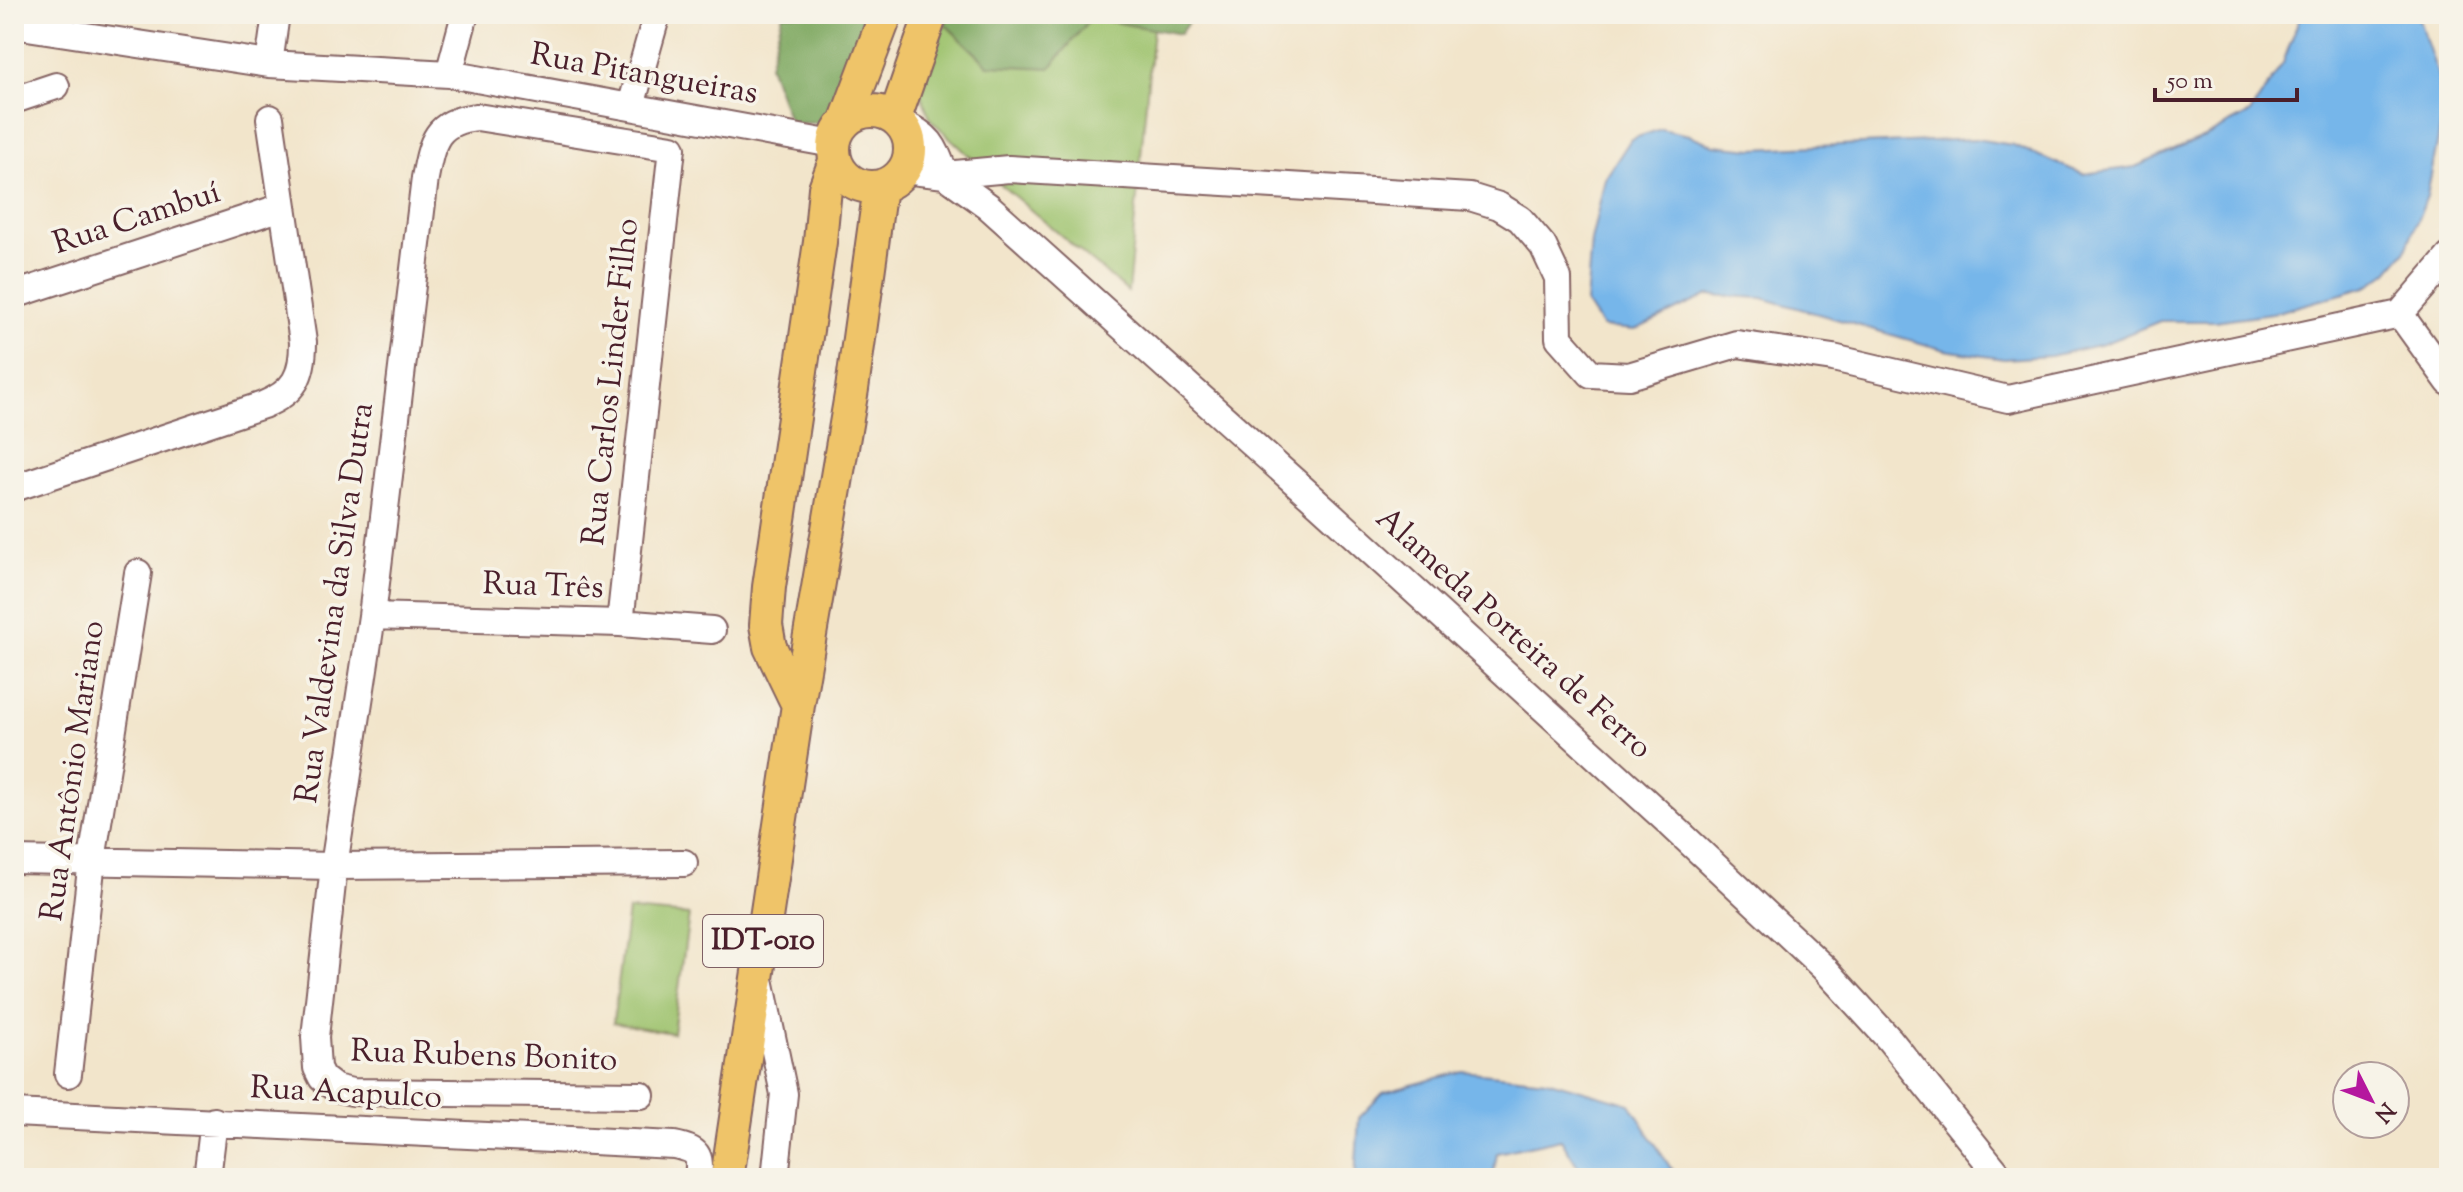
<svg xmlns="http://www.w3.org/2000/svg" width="2463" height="1192" viewBox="0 0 2463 1192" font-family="'Sorts Mill Goudy',serif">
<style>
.green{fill:#9dc26d;stroke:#74704c;stroke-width:2}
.forest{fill:#7ea860;stroke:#646446;stroke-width:2}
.water{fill:#76b6ea;stroke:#606a8a;stroke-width:2}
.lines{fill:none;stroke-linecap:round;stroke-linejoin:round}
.minor-casing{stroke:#856463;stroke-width:30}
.major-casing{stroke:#856463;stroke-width:36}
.minor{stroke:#fff;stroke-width:26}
.major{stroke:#efc469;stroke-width:32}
.labels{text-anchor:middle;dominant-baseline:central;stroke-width:7;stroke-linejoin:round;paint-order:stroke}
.shield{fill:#f7f3e8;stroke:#7e5f64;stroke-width:2}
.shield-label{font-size:30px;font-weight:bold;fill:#4a1f2b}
.street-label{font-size:32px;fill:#4a1f2b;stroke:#f7f3e8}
</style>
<rect width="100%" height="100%" fill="#f7f3e8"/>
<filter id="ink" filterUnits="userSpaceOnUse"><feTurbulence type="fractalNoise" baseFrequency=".0125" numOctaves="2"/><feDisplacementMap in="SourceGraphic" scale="16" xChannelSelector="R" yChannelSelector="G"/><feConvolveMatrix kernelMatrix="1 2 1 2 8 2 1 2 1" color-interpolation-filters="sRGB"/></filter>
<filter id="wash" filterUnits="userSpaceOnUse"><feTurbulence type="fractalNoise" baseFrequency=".006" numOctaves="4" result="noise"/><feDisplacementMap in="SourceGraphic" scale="32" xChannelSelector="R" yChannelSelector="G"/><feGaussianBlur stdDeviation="1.8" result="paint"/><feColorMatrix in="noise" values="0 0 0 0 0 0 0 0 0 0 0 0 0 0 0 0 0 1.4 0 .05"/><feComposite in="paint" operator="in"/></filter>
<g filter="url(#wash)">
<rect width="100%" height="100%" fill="#f2e5cb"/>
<path class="green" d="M1091,18L1153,29L1128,292L994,179L931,120L919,90L945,24L988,65Z
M628,910L689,915L673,1033L613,1023Z"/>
<path class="forest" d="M783,14H867L826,123H790L769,65Z
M949,14H1194L1180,34L1091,18L1050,68L988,65L945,24Z"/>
<path class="water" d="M2301,14H2417L2439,78L2442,119L2427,196L2405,252L2387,273L2366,287L2278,312L2215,321H2160L2103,344L2051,356L2004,359L1945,350L1762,298L1708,295L1635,330L1602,327L1586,303L1591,241L1605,179L1631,139L1661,129L1689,135L1714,145L1753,149L1975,139L2013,145L2083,174L2135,167L2209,135L2250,113L2283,63Z
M1462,1071L1546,1080L1630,1104L1677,1178H1585L1561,1139L1497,1153L1493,1178H1355L1359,1118L1383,1093Z"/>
</g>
<g filter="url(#ink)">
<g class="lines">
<g class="minor-casing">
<path id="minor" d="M14,25L269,64L449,74L833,144
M269,64L276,14
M449,74L465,14
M14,100L56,86
M631,106L657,14
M899,122C930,135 934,145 945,175
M904,170L945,175L988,206L1325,509L1665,819L1824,968L1889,1039L2001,1178
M945,175L1009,169L1470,197L1499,206L1520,219L1543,246L1558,278L1559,338L1591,374L1629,376L1737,344L1833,358L2008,399L2400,314L2449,257
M14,295L282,207
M2400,314L2449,382
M14,488L263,405C295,392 303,376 303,342L270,118
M372,616L620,623L712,630
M620,623L672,148L477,117C436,121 432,141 425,178L372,616L334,866L315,1037L317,1068L322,1078L335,1088L352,1092L641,1095
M14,860L334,866L684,863
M761,984L784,1094L775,1178
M68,1074L92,860L138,573
M14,1113L674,1145C698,1150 701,1154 698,1178
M207,1178L214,1121"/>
</g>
<g class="major-casing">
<path id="major" d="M834 149a38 38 0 1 1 76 0a38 38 0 1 1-76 0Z
M895,118L931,14
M846,120L886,14
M798,705L770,647L766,625L769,587L820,242L825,188L835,161
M727,1178L798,705L852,389L880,187"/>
</g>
<use href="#minor" class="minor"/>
<use href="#major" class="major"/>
</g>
</g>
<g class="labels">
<rect class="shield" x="703" y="915" width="120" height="52" rx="6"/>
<g class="shield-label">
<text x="763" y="941">IDT-010</text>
</g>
<g class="street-label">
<text transform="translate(644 75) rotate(10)">Rua Pitangueiras</text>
<text transform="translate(137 219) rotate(-18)">Rua Cambuí</text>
<text transform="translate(612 382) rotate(-84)">Rua Carlos Linder Filho</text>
<text transform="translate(543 587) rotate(2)">Rua Três</text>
<text transform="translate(336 603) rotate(-82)">Rua Valdevina da Silva Dutra</text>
<text transform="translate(1513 634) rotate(42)">Alameda Porteira de Ferro</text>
<text transform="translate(74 771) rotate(-82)">Rua Antônio Mariano</text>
<text transform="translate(484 1057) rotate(2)">Rua Rubens Bonito</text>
<text transform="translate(346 1094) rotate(3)">Rua Acapulco</text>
</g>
</g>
<rect width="2463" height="1192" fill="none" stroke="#f7f3e8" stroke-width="48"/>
<g transform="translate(2371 1100) rotate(132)"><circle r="38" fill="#f7f3e8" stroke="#b29e9c" stroke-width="2"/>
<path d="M0-6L14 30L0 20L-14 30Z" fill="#b5179e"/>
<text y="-12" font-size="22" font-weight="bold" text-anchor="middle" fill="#4a1f2b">N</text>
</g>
<path d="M2155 88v12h142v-12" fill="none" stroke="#4a1f2b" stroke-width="4"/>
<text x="2167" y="88" font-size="24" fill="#4a1f2b" stroke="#f7f3e8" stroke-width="6" paint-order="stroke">50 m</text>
</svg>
